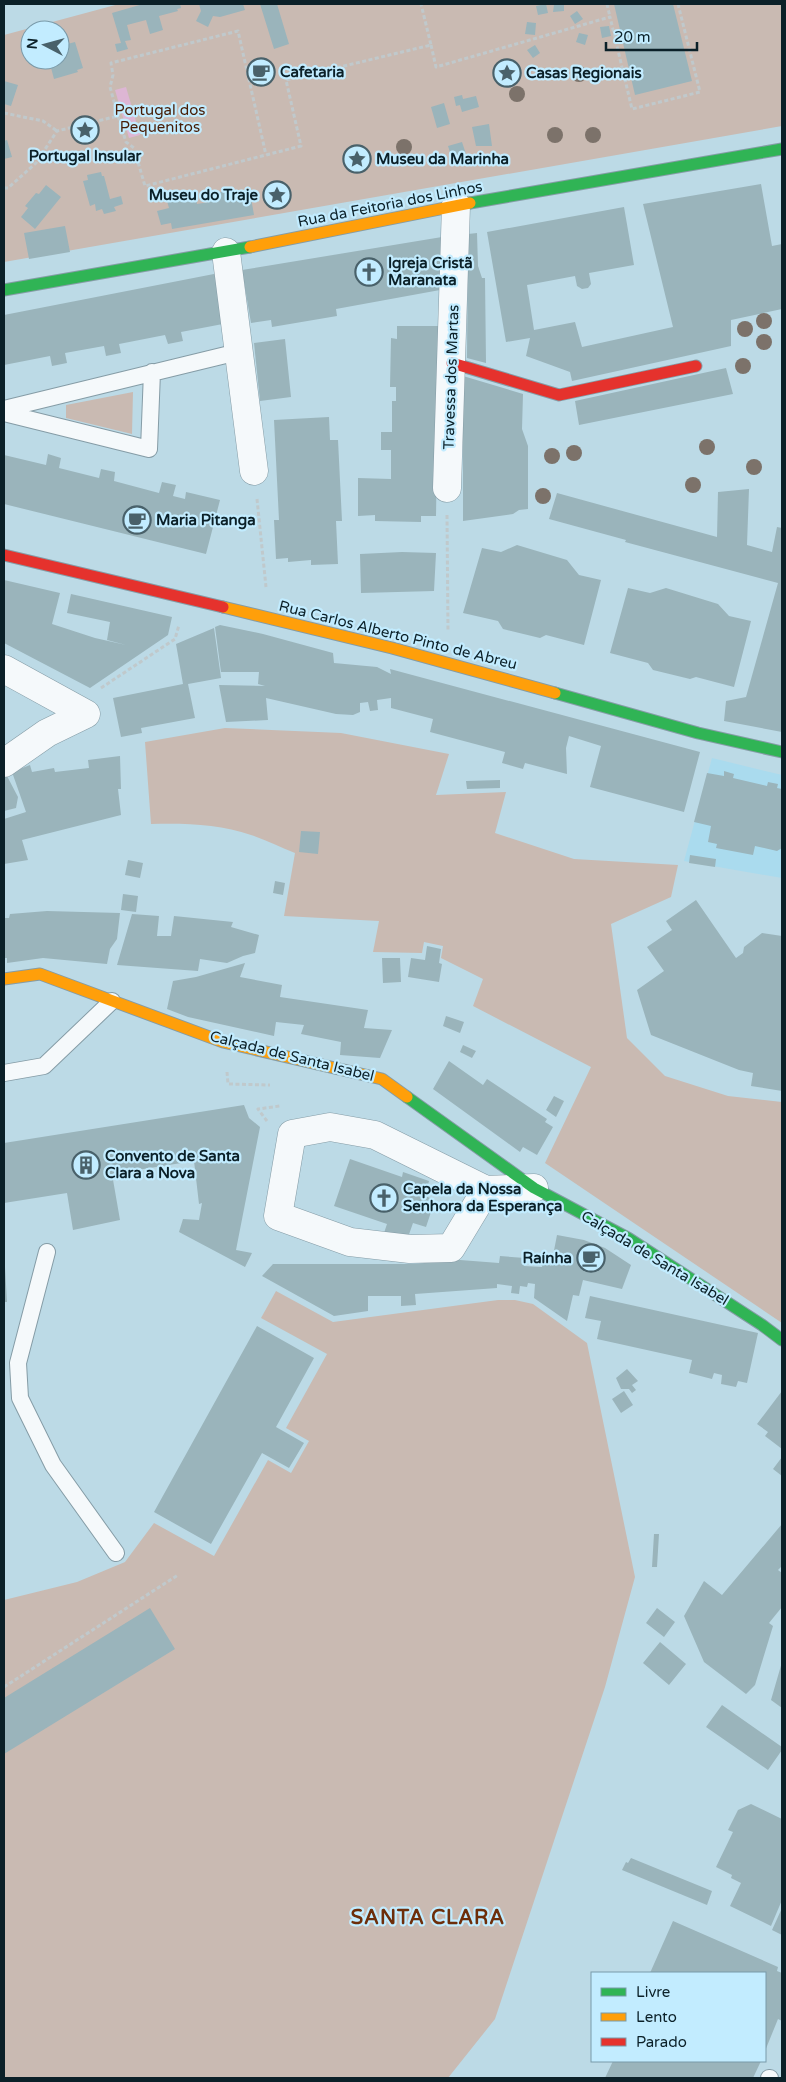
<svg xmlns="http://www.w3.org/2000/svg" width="786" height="2082" viewBox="0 0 786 2082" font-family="'Varela Round',sans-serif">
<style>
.built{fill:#aadbee}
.green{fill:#c9bab2;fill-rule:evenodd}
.water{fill:#ddb6d4}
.building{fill:#9ab4bb}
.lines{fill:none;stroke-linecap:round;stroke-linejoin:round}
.lane-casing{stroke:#859ca6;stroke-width:18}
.street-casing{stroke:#859ca6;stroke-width:29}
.fast-casing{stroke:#859ca6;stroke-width:13}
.slow-casing{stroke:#859ca6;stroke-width:13}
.jam-casing{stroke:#859ca6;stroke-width:13}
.path{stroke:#c0c9cc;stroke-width:3;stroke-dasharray:4 2.5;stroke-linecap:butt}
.lane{stroke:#f5f9fb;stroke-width:16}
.street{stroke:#f5f9fb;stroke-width:28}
.fast{stroke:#30b455;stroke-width:11}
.slow{stroke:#ff9f0a;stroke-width:11}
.jam{stroke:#e5322d;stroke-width:11}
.tree{fill:#7c726a}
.labels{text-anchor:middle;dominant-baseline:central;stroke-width:4.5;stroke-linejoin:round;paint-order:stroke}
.poi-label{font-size:15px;font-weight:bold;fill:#0b2028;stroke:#c2ecff;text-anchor:start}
.park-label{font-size:15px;fill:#471c05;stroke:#c2ecff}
.street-label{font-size:15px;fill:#0b2028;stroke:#c2ecff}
.district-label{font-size:20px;font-weight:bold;letter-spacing:1px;fill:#6d2e0a;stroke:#c2ecff}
</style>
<rect width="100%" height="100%" fill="#bcdae6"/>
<path class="built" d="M712,758L782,775V878L684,861Z"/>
<path class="green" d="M119,4H782V126L4,262V35ZM30,30H60V60H30Z
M133,392L132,434L66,418V405Z
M225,728L341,733L449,754L436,795L506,792L495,833L574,859L678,865L671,897L611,924L627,1038L665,1076L728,1096L782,1102V1323L545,1163L591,1067L473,1006L483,979L441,958L443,946L424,942L422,953L373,952L379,921L284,916L295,853C280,847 266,840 251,835C220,824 184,823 151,824L145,742Z
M276,1291L333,1322L498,1300H515L533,1304L587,1343L635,1577L605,1687L495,2019L448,2078H4V1600L77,1582L125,1562L154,1523L214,1556L268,1460L291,1473L309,1441L286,1428L327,1354L261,1318Z"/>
<path class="water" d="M126,87L140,135L129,138L115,90Z"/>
<path class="building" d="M143,4H180L181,8L177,9L178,11L159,16L163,30L150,34L146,20L127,25L131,40L125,41L128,49L117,52L115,44L121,43L112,13Z
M199,4H243L245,10L220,17L213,16L208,27L196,21L201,11Z
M260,4H277L289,44L274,49Z
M546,4L548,13L538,15L536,6Z
M556,4L564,5V11L553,12L554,5Z
M614,4H673L692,81L635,95Z
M577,11L583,19L575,24L570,16Z
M527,22L536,23L535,35L525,34Z
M609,26L611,36L602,38L600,27Z
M579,33L588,35L585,45L576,42Z
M75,42L83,68L77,70L78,72L54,79L49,60H60V46Z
M535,45L540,53L533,58L527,50Z
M4,81L18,85L11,106L4,104Z
M462,95L463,99L476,96L479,107L462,112L460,105L456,106L454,97Z
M444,103L450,124L437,128L431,107Z
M489,124L492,146H476L472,127Z
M7,140L12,157L4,159V141Z
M462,142L467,157L453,162L448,146Z
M101,172L102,176H104L110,199L121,196L123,204L114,207L116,211L104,214L102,209L96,211L95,204L90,206L83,181L88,180L87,175Z
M761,184L772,246L782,244V309L731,320V346L572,381L570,372L526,356L530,338L506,342L487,232L624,207L634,265L589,273L591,284L588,288L582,289L577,286L575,276L527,285L534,330L575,322L582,347L673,327L643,204Z
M46,185L61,197L35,229L21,217L28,208L25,206L36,193L39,194Z
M226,191L227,196L250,192L254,215L172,229L171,223L161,225L157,211L169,208L167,201L196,196L197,204L209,202L208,194Z
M65,226L70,252L29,259L24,233Z
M477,233L478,266L482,278H485L486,363L467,358L468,234Z
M442,237L440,290L336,309L337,316L272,327L271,320L251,323L242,270Z
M219,273L228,323L181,332L183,341L168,344L165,335L119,344L121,353L106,356L104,346L65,353L67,363L52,366L50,356L4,365V315Z
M397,326H439L436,516H421V522L375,521V515L358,516V478L391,479V450H381V432H392V401H396V387H390L391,338L397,339Z
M285,339L291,397L260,401L254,343Z
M726,368L733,394L579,425L575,401Z
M463,376L523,394L522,429L528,446V509L519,510L513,514L463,521Z
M329,417L330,440H338L342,521H336L338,564L311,565V560L288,562V558L276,559L274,520H279L274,420Z
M48,454L61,458L59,468L99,478L101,469L115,472L114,481L159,493L162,482L176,485L173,496L185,499L186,492L220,500L206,554L4,504V455L46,465Z
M749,489L747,545L772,552L777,527L782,528V732L724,721L726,701L746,697L778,583L625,542L626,540L549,519L557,493L717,537L718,492Z
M517,545L567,560L579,575L601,580L584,645L546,635L540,638L503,629L498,621L463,613L482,548L501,552Z
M402,552L436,553L434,591L361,593L360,554Z
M4,580L60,593L52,624L95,638L126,645L107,640L110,622L67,613L71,594L172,617L168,635L90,688L4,643Z
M628,588L650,593L666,588L718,604L729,616L751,621L734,687L696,677L690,679L653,670L648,663L610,653Z
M220,625L263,634L333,653L334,663L377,667L391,674L390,669L700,752L684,812L590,787L601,746L569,736L566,748L567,774L525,763L523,769L502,763L505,752L430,732L433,719L391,708V698L377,700L378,710L370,711L368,702L360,703V712L353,715L336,714L266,698L268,720L226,722L219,685L265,686L258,684L259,672H221L215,627Z
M214,628L221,678L188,684L195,718L141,728L142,733L121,737L113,698L183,684L176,644Z
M120,756L121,789H118L121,815L22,840L28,860L4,864V819L26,812L12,772L30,765L32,772L54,768L55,772L89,768L88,760Z
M724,771L734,774L733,778L767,786L768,782L778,784L777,788L782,789V848L777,851L755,846L753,855L716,848L717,844L708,842L711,826L694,822L707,773L724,776Z
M7,776L18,797L16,808L4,811V778Z
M500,780V788L467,789L466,781Z
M301,831L320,832L318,854L299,852Z
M690,855L716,859L715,867L689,863Z
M128,860L143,863L140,878L125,875Z
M275,881L285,883L283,895L273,893Z
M123,894L138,896L136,912L121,910Z
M696,900L736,958L743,953L744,947L762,933L782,936V1091L751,1086L753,1073L739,1070L651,1035L637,990L664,971L647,947L672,930L666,921Z
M47,911L120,913L117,939L110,949L107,964L43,958L7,963V958H4V918H9L10,914Z
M132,914L159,916L157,936H171L174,916L233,922L231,927L259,935L255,953L243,956L227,963L200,959L198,971L117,965Z
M427,946L441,949L439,963L442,964L439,982L408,977L411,958L425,960Z
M382,958H400L401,982L383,983Z
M245,963L240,977L282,985L280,997L368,1010L364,1028L392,1030L380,1058L340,1055L341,1042L301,1034L304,1025L276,1022L274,1036L188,1017L167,1009L173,981L196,977Z
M446,1016L464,1022L460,1033L443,1026Z
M463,1045L476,1051L472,1058L460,1052Z
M449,1061L483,1085L487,1079L547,1119L545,1122L553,1127L537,1155L523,1147L520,1152L433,1089Z
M554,1096L564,1101L556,1117L546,1110Z
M244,1105L249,1118L260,1127L236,1250L252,1253L245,1267L179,1232L183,1219L199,1220L202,1203L199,1204L194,1161L112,1174L120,1220L73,1230L67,1193L4,1203V1143Z
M350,1159L402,1177L403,1172L429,1181L425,1196L435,1200L426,1227L413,1223L407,1240L384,1233L387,1224L334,1206Z
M557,1235L584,1240L605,1248L631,1265L622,1289L583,1280L579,1296L573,1295L567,1321L534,1298L535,1284L528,1283L527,1287L520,1286L519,1294L511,1293L512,1286L497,1284V1288L415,1294L416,1305L401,1306V1296H368V1311L334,1316L262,1276L273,1264H413L460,1260L499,1263L500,1256L525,1258L524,1266L542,1267L543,1262L551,1266Z
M4,1267H5L7,1302H4Z
M590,1296L758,1333L747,1383L738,1381L736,1387L721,1384L722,1375L714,1373L712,1379L689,1373L692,1360L597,1339L601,1321L585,1318Z
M257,1326L314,1358L276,1427L304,1443L289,1468L262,1453L211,1544L154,1512Z
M627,1369L638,1381L632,1385L636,1390L632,1393L629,1389H621L616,1378Z
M624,1391L633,1405L621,1413L612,1399Z
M782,1391V1449L765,1436L768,1432L757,1424Z
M782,1457V1476L773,1469Z
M782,1524V1566L778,1570L782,1573V1607L769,1623L773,1626L755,1685L746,1694L704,1662L684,1616L704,1581L722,1595Z
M654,1534H659L657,1567H652Z
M150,1608L175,1649L4,1754V1698Z
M657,1608L675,1622L664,1637L646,1623Z
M660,1642L686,1664L669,1685L643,1663Z
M782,1662V1708L771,1700Z
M722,1705L782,1747V1750L768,1770L706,1727Z
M751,1804L782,1819V1900L771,1926L730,1906L741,1883L731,1878L732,1875L716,1867L733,1832L728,1830L738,1810Z
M631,1858L712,1891L707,1905L622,1870L626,1862L628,1863Z
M782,1908V1935L772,1930Z
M673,1921L778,1967L777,1971L782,1973V2021L778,2019L765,2051V1973H650Z
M613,2061H761L753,2078H605Z"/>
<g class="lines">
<g class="lane-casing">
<path id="lane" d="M4,409L238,352
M4,413L149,449L152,372
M4,1073L44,1066L112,1001
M47,1252L18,1363L20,1398L53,1465L116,1553
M769,2078H770"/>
</g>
<g class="street-casing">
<path id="street" d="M226,252L254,471
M447,488L456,205
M4,669L86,714L47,733L4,763
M486,1190L451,1248L410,1249L350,1242L278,1216L292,1134L330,1127L375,1135L486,1190L534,1188"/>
</g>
<g class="fast-casing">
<path id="fast" d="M470,203L782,149
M4,290L250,247
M555,693L698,733L782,752
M407,1097L534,1188L628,1238L762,1325L782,1340"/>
</g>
<g class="slow-casing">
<path id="slow" d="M250,247L470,203
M223,607L392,648L555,693
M4,979L40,974L223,1042L382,1079L407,1097"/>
</g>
<g class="jam-casing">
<path id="jam" d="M452,363L559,395L696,366
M4,555L223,607"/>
</g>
<path class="path" d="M607,4L610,17
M431,45L436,67L610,17L632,109L700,92L678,4
M4,113L43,121L57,131
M118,116L110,87L113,75L111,63L238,31L266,155
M4,188H8L36,163L57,131L118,116L126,142L134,148L145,186L301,146L286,80L431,45L421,4
M257,499L266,587
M447,515L448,631
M101,688L175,639L179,625
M227,1072L228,1084L270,1085
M267,1121L258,1109L280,1106
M4,1687L178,1575"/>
<use href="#lane" class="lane"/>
<use href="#street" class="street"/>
<use href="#fast" class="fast"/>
<use href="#slow" class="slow"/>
<use href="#jam" class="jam"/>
</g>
<g class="tree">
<circle cx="579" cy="74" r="8"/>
<circle cx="517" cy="94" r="8"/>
<circle cx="555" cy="135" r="8"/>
<circle cx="593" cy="135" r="8"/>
<circle cx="404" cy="147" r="8"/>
<circle cx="764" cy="321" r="8"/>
<circle cx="745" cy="329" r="8"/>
<circle cx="764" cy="342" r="8"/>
<circle cx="743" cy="366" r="8"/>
<circle cx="707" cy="447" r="8"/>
<circle cx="574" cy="453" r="8"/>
<circle cx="552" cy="456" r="8"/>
<circle cx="754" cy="467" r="8"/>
<circle cx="693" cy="485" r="8"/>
<circle cx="543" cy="496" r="8"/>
</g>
<defs>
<g id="cafe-ring" transform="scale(1.4375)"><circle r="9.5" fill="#c2ecff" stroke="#49616a" stroke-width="1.5"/><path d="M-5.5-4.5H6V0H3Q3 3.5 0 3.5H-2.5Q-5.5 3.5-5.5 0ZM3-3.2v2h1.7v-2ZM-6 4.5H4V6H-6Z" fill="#49616a"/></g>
<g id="sight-ring" transform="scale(1.4375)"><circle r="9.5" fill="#c2ecff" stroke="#49616a" stroke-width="1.5"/><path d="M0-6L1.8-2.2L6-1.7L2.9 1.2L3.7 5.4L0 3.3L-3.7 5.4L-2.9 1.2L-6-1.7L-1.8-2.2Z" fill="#49616a"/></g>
<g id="church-ring" transform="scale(1.4375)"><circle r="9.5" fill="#c2ecff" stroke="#49616a" stroke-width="1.5"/><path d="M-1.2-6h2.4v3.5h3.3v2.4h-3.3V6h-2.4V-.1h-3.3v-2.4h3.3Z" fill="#49616a"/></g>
<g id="building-ring" transform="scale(1.4375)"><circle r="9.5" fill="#c2ecff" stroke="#49616a" stroke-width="1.5"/><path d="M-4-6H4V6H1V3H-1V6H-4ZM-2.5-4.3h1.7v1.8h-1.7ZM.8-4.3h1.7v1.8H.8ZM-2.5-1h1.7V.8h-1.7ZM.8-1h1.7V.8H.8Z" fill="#49616a"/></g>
</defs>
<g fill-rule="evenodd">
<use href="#cafe-ring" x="261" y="72"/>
<use href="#sight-ring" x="507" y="73"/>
<use href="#sight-ring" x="85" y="130"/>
<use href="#sight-ring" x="357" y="159"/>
<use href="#sight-ring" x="277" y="195"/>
<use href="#church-ring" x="369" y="272"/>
<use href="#cafe-ring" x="137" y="520"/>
<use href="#building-ring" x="86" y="1165"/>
<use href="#church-ring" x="384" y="1198"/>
<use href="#cafe-ring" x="591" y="1258"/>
</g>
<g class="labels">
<g class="poi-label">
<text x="280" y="72">Cafetaria</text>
<text x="526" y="73">Casas Regionais</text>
<text x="85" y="156" text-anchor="middle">Portugal Insular</text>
<text x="376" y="159">Museu da Marinha</text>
<text x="258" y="195" text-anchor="end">Museu do Traje</text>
<text x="388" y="263">Igreja Cristã<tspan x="388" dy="17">Maranata</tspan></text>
<text x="156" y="520">Maria Pitanga</text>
<text x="105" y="1156">Convento de Santa<tspan x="105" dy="17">Clara a Nova</tspan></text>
<text x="403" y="1189">Capela da Nossa<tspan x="403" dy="17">Senhora da Esperança</tspan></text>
<text x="572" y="1258" text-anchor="end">Raínha</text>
</g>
<g class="park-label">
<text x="160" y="110">Portugal dos<tspan x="160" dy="17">Pequenitos</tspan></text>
</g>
<g class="street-label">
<text transform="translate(390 204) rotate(-11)">Rua da Feitoria dos Linhos</text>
<text transform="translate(451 377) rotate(-88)">Travessa dos Martas</text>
<text transform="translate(398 635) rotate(14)">Rua Carlos Alberto Pinto de Abreu</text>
<text transform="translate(292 1056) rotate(14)">Calçada de Santa Isabel</text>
<text transform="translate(655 1258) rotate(31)">Calçada de Santa Isabel</text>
</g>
<g class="district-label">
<text x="428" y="1918">SANTA CLARA</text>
</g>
</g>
<rect width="786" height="2082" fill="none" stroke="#0b2028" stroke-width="10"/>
<rect x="591" y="1972" width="175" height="90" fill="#c2ecff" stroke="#799aa9"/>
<rect x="601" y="1988" width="25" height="8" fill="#30b455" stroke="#799aa9"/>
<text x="636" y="1997" font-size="15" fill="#0b2028">Livre</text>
<rect x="601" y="2013" width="25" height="8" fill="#ff9f0a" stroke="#799aa9"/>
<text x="636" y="2022" font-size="15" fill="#0b2028">Lento</text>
<rect x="601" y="2038" width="25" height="8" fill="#e5322d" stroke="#799aa9"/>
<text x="636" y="2047" font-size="15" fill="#0b2028">Parado</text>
<g transform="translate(45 45) rotate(276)"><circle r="24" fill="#c2ecff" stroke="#799aa9"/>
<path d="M0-4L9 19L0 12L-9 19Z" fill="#49616a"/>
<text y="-8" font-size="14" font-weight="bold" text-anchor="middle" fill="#0b2028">N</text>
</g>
<path d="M606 42v8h91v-8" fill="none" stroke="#0b2028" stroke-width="2.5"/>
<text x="614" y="42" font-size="15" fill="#0b2028" stroke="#c2ecff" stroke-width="4" paint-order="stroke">20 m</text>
</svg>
